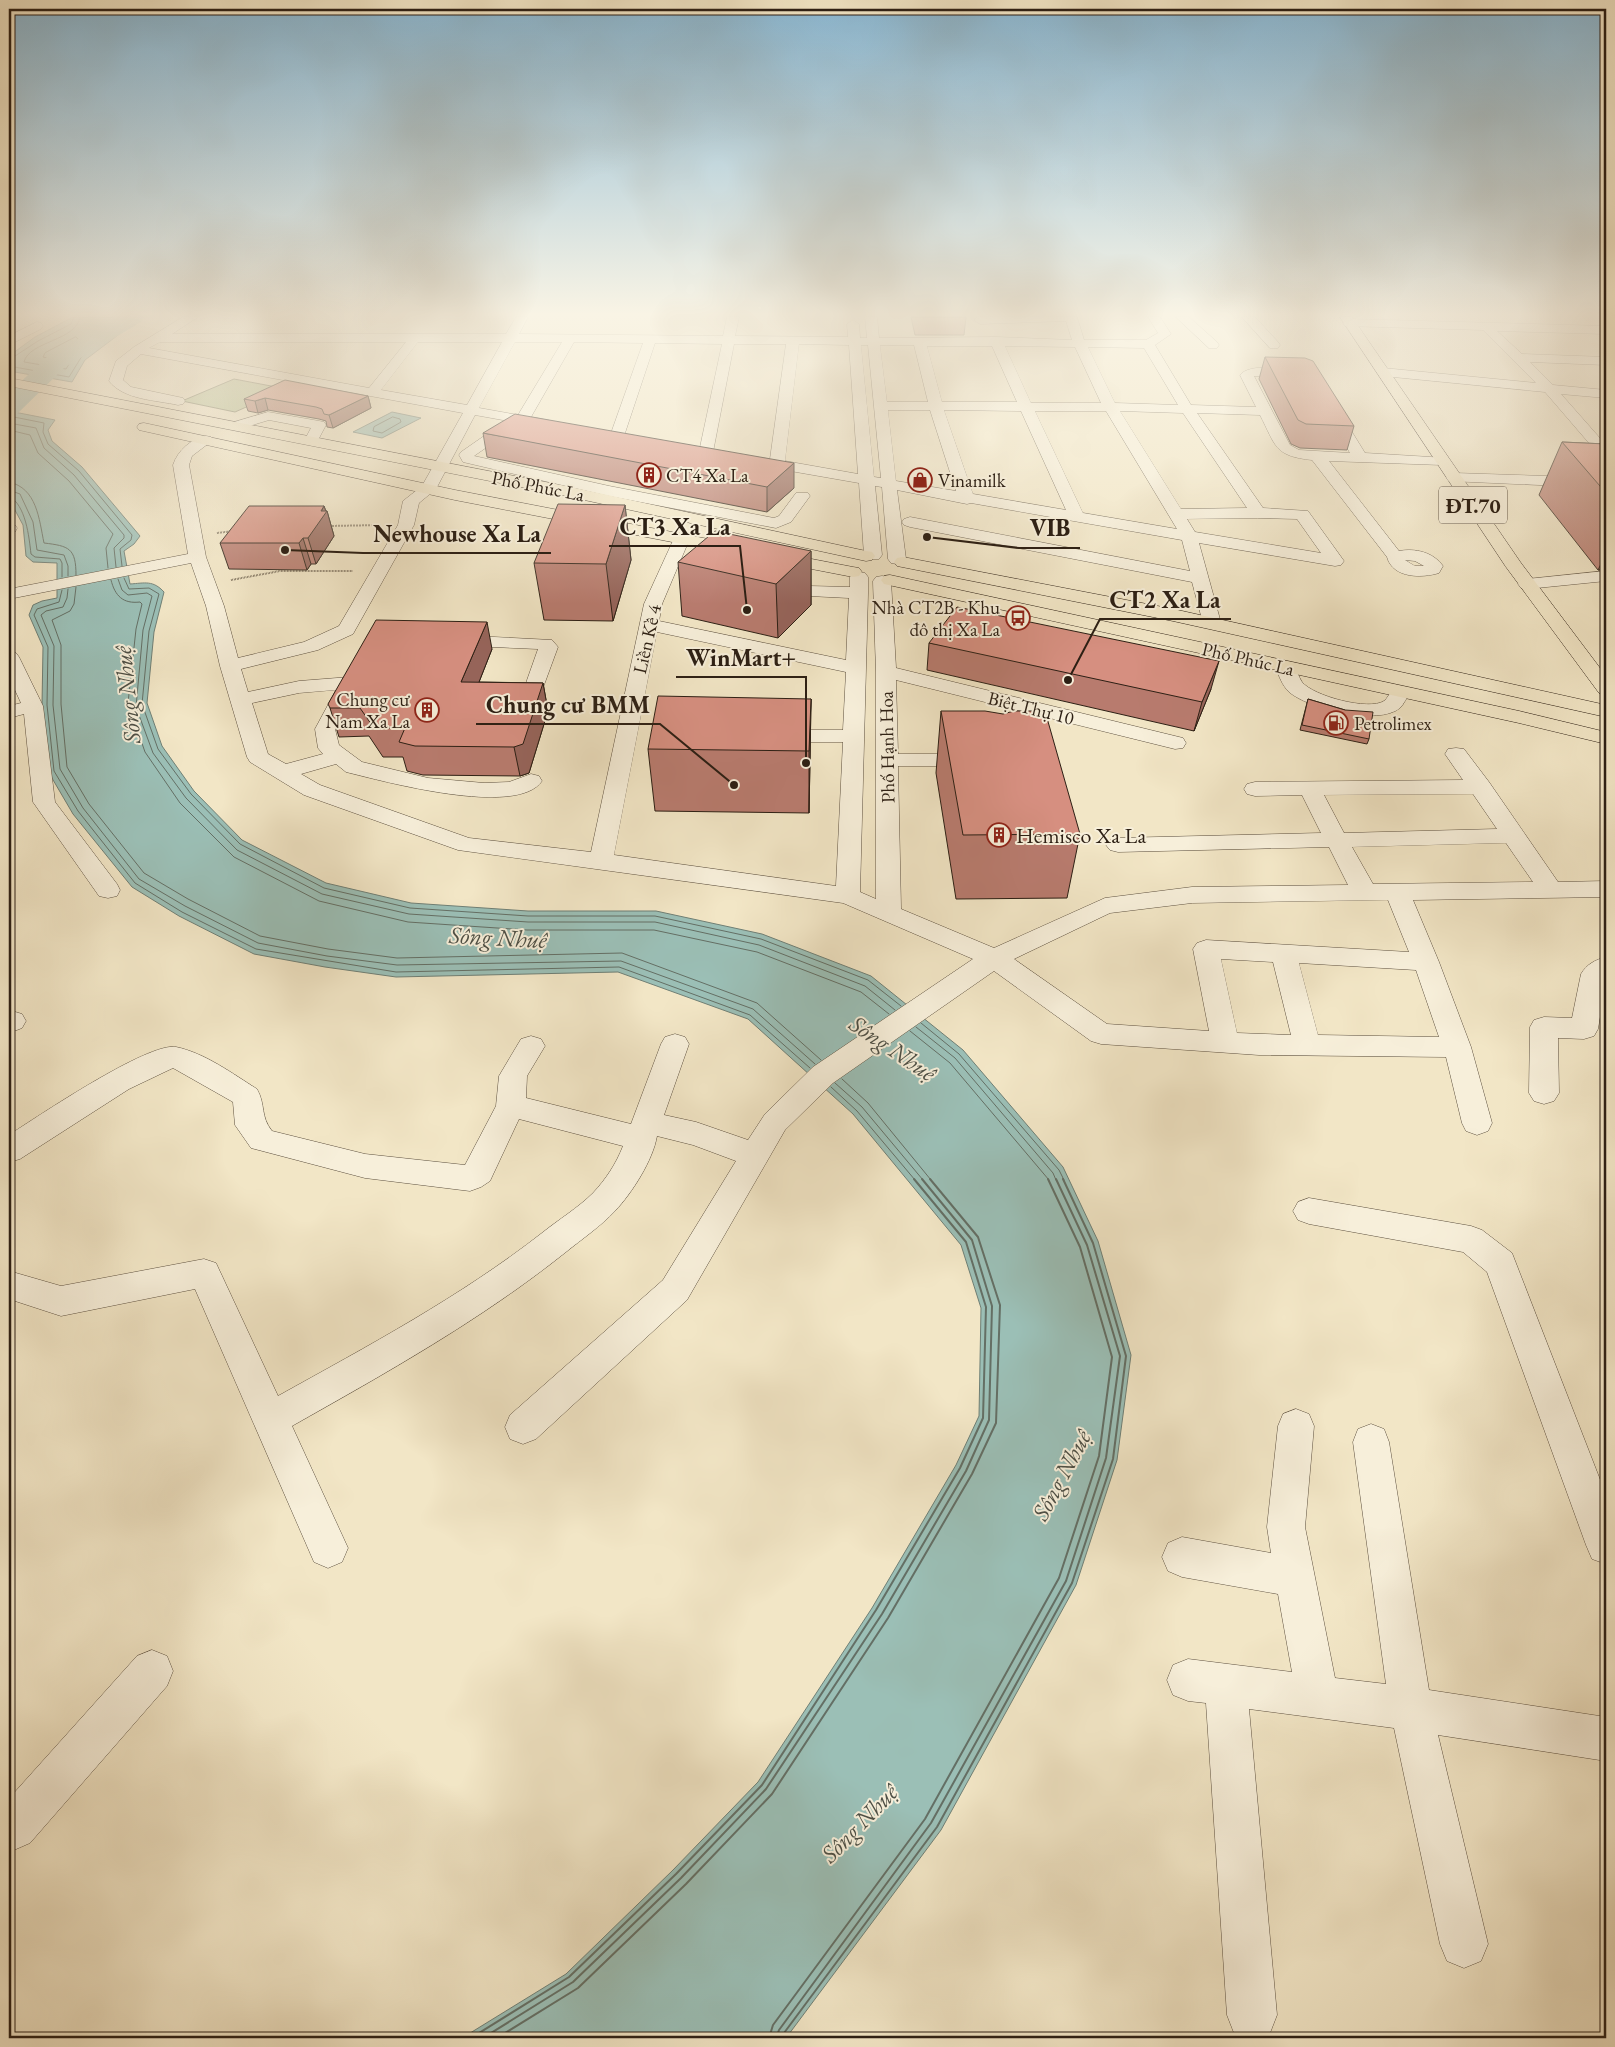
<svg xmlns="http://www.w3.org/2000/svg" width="1615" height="2047" viewBox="0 0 1615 2047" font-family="'EB Garamond',serif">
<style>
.green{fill:#bac595;stroke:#737254}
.water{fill:#9bbfb6;stroke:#6f7f75}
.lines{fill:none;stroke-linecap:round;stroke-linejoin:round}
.shore-far1{stroke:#646f65;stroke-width:1}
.shore{stroke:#646f65;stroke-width:2}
.river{fill:#9bbfb6;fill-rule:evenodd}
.minor-casing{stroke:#5e5140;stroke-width:1}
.major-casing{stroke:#2c1f14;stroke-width:1}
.highway-casing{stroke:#2c1f14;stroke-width:1}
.path{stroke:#2c1f14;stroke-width:2;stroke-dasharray:0.5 1;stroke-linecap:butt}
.minor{fill:#f7efda;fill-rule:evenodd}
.major{fill:#f2e6c6;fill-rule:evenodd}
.highway{fill:#f2e6c6;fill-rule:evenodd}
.wall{fill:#b87b6e;stroke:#2c1f14}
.shaded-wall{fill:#96645a;stroke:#2c1f14}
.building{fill:#d68f80;stroke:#2c1f14}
.labels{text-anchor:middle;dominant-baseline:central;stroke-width:4;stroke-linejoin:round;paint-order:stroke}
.far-poi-label{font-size:19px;fill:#2c1f14;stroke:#f7efda;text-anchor:start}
.far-street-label{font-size:19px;fill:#2c1f14;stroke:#f7efda}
.shield{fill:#f7efda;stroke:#695d4f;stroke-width:1}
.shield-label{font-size:21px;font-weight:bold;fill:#2c1f14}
.poi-label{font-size:22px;fill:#2c1f14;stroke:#f7efda;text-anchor:start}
.water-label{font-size:24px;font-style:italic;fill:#4d4f45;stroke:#f7efda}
.leader{fill:none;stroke:#2c1f14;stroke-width:2}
.callout-dot{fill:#2c1f14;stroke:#f7efda;stroke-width:2}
.callout-label{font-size:24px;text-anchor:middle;font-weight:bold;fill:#2c1f14;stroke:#f7efda;stroke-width:4;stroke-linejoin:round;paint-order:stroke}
</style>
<rect width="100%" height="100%" fill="#f2e6c6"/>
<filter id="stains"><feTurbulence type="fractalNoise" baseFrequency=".004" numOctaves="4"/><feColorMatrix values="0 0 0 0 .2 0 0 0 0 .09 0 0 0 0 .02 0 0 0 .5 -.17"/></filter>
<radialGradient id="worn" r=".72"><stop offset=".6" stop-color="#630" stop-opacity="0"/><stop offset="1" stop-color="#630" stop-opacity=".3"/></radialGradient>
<path class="green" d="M234,379L287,389L235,412L182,401Z"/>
<path class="water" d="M73,317H142L85,360L72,382L9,371V356L35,337Z
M9,411L55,420L48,430L52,441L82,467L140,536L134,544L124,551L130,584C145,583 153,580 164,592L154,632L147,703L162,746L194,791L242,840L326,883L411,903L528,911H656L762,934L871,976L963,1050L1063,1167L1098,1241L1131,1355L1117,1460L1076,1585L941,1830L786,2038H462L566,1974L673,1870L758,1782L872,1608L956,1465L979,1416L981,1308L961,1245L853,1114L748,1019L618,972L396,977L325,967L254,954L179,916L132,887L73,814L49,773L42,705L43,647L29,615L33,605L42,601L57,598V563L33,562L26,556L23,525L9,499Z
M392,412L421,418L382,438L353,432Z"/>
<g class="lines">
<path class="shore-far1" d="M80,317C77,341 29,341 24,362L66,369L77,351L122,317
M76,337L79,340L70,348L62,361L43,357L45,353Z
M9,360L38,341L71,324L74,317
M9,366L69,377L82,356L133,317
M9,416L44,423L43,432L48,444L79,471L132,535L131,540L120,549L122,566
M393,417L400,419L401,422L382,433L373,431L374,427Z
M9,423L36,428L44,448L74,475L124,535V538L114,548L116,567
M9,430L30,435L38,453L69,481L113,534L106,548L108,568
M9,482C37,488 39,519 44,543C69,546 76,548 76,575
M9,490L20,494L33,522L37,550L64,555L68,566V576
M9,496C26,505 29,537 31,554L35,557L60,559L62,563V577
M124,578L129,589L149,588L159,594L149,631L142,704L158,749L191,794L240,844L324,888L410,908L528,916H655L761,939L868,980L901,1006
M118,579L122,590L128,595L147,593L152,596L143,630L136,707L153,753L186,798L237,850L322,894L409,914L528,922H655L759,945L865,986L895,1010
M111,580C115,596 123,604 140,602L142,604L136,629L128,703L145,752L180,803L234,857L319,901L408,922L527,930H654L757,952L861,992L889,1014
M76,587L74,604L70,611L52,620L61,645V704L67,767L89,804L144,873L188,899L260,936L328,949L397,958L622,953L757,1003L821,1060
M68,589L67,598L63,607L46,611L41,615L54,646L53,705L60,769L83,808L139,879L185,906L258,943L327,956L397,965L621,961L753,1009L815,1064
M62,590L59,602L37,609L34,615L48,647L47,705L54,771L78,811L135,883L182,912L256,949L396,972L619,967L750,1015L810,1068
M921,1023L959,1054L1059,1170L1064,1180
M916,1027L955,1058L1053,1173L1056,1180
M910,1031L950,1063L1049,1180
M842,1079L868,1103L931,1180
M835,1083L862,1107L923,1180
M831,1087L857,1111L915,1180"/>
<path class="shore" d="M471,2038L569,1977L676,1874L762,1785L876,1610L960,1468L983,1418L986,1307L966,1242L914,1179
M483,2038L573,1982L681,1878L766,1789L882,1614L966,1471L989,1420L992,1306L972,1240L922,1179
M497,2038L578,1988L686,1884L772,1794L888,1618L972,1474L996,1423L1000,1305L978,1237L930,1179
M769,2038L773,2025L925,1819L1059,1578L1099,1456L1112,1357L1080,1247L1048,1179
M776,2038L779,2030L931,1823L1066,1581L1106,1458L1120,1356L1087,1245L1056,1179
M783,2038L784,2033L937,1827L1072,1583L1113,1459L1126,1356L1093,1243L1063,1179"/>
<path class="river" d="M116,317H144L141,322L65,367L18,413L9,415V393L47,357Z"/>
<g class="minor-casing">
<path id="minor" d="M183,317H198L172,334H506L516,317H528L519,334L723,336L727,317H739L735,336L848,337L847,324L853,320L859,324L860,338H867L865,317H877L879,338L996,337L1072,340L1066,321L980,324L974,320L977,317H1077L1084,340H1146L1158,333L1148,317H1160L1171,334L1155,345L1191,405L1256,407L1240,375C1250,363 1284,369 1299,370L1304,371L1306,374L1304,377L1254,376L1290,445L1299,450L1350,453L1324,409L1331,405L1336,406L1365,453L1447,458L1449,461L1447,464L1442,465L1329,461L1399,551C1415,548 1433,552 1443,566L1439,573C1423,578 1393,579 1387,557L1312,460C1274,456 1276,446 1260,415L1197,413L1263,508L1308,511L1344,561L1341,565L1335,566L1199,543L1221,623L1219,627L1212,629L1205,627L1203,623L1192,582L910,527L904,525L902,522L904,519L910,517L1190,571L1182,540L971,503L967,504L897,490L906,559L903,563L897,564L891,563L888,559L882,487L875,486L882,555L879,559H867L864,555L859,483L756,465L751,464L749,461L751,458L756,457L770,459L786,344H734L713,452L711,455H701L699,452L722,344L655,343L624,436L622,439H612L610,436L643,343L574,342L531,417L552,421L554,424L552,427L547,428L475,415L436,489L419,503L414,525L353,634L318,650L241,669L248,692L299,681L350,677L357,679L360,683L335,729L339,745L362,762L428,778L484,783L509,782L531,774L539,776L542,781C517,818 383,781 346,772L336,764L301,774L320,785L469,838L591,852L644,604L676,534H688L690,538L662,604L659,621L846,660L849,598L809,596L767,588L764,584L767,580L773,579L809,586L850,587V577L853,573L859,572L865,573L868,577V593L860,892L876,899V672L873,581L876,577L882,576L888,577L891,581L896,668L1183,738L1186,743L1183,748L1175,749L896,680L898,754H956L982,758L985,763L982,768L974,770L956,766H898L901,909L994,948L1105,898L1192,887L1348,885L1329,847L1118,852L1110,850L1106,845L1110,840L1118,838L1321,833L1302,795L1255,796L1247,794L1244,789L1247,784L1255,782L1463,780L1445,754L1448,749L1456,748L1464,749L1489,782L1558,882L1606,881V897L1413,900L1439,962L1471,1047L1492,1123L1488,1131L1477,1135L1466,1131L1462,1123L1446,1057L1259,1055L1101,1044L1091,1041L994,971L833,1083L785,1130L687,1300L536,1439L523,1444L510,1439L505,1427L510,1415L663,1280L736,1161L693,1145L657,1136C653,1160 632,1193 615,1211C601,1226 582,1239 566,1252C481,1320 386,1373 292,1426L348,1548L342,1562L328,1568L314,1562L195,1289L61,1316L9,1299V1271L61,1286L204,1259L216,1263L278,1396C368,1346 460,1297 542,1233C558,1220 578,1208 593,1193C606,1179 616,1164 623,1146L519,1119L490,1181L481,1187L470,1191L365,1178L251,1148L235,1125L233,1102L173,1068L129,1089L20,1159L9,1162V1135C37,1117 148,1042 176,1047C205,1053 233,1074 257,1089C266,1105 260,1116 272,1131L365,1154L465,1165L496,1106L499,1076L521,1039L531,1036L541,1039L545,1046L527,1076L526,1098L631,1124L661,1044L665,1037L675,1034L685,1037L689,1044L664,1115L696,1122L748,1140L765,1114L813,1067L973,959L843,903L458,850L304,795L250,762L247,757L220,666L206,606L191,563L9,599V589L188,554L173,465C178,450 191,439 206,436L211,437L213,440L192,456L189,465L206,557L224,606L238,658L304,642L339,626L398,525L403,501L422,486L463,413L141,354L127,366L123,380L131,387L183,398L185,401L183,404L178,405C156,400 124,400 109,381L116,361L134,347ZM160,342H406L369,388L149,348ZM418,342H502L467,405L381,390ZM515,342H562L518,415L479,408ZM799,344L849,345L858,474L785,461ZM861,345H868L881,478L874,477ZM880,345H914L928,402H887ZM927,346H992L1017,402H942ZM1005,346L1075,347L1101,403H1031ZM1088,347L1144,348L1178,405L1115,403ZM888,410H930L956,491L896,481ZM944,410L1021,411L1066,510L973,494ZM1035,411H1106L1177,529L1083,513ZM1120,411L1183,413L1247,508L1181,509ZM1258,518L1297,519L1321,553L1195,532L1187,519ZM1405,560L1415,561L1424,566H1415ZM657,632L846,672L843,730H773L766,732L762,736L766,740L773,742H843L836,886L614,855ZM336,690L315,729L318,748L323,754L286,764L268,754L252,703L299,693ZM1473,794L1497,829L1344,833L1324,795ZM1506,843L1533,882L1373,884L1352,847ZM1388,900L1409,952L1206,940L1197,943L1193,949L1209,1031L1107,1024L1014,959L1110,913L1192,903ZM1221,959L1273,962L1291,1035L1237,1033ZM1299,963L1416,970L1439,1037L1318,1035Z
M1176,317H1189L1217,342L1219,345L1217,348H1209Z
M1242,317H1255L1278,342L1280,345L1278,348H1270Z
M1349,319L1606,326V334L1497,331L1522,354L1606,357V365L1530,362L1553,385L1606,390V398L1561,394L1606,445V458L1601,457L1545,392L1383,376L1377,372L1383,368L1536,383L1483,330L1345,326L1343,323Z
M37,322L41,323L43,326L41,329L9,345V336Z
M268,412L319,421L324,422L326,425L316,444H306L304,441L311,428L269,420L236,430L231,429L229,426L231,423Z
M502,426L507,427L509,430L507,433L474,456L609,486L774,518L779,516L796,493H808L810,496L791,522L776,528L609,496L463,462L459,455L461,452L497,427Z
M1454,473L1606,478V488L1449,481L1446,478L1449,475Z
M9,523L15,525L17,528L15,532L9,534Z
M1606,571V581L1527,589L1521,588L1518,584L1521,580L1527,579Z
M454,635L552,640L558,647L537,704L530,706L523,704L520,700L538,649L447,645L445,641L447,637Z
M9,651L16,653L19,657L43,706L55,802L117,884L120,890L117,896L108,898L99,896L33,802L24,714L9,718V706L21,703L9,677Z
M1286,662L1293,664C1297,669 1298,676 1302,682C1313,696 1369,711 1384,701C1388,698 1390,692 1393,688L1400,686L1407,688L1410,692C1407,697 1404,704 1400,708C1378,726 1309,709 1289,692C1282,685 1279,676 1276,668L1279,664Z
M1606,957V980L1598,1029L1594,1036L1584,1039L1558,1038L1559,1093L1554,1101L1544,1104L1534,1101L1529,1093L1530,1027L1534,1020L1544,1017L1572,1018L1581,974C1587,964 1595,960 1606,957Z
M12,1011L22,1014L26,1021L22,1028L9,1033V1012Z
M1309,1198L1471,1226L1482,1230L1512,1253L1606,1495V1564L1592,1559L1586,1545L1487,1272L1463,1252L1309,1224L1298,1220L1293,1211L1298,1202Z
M1296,1409L1309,1414L1314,1426L1305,1527L1335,1678L1386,1684L1353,1442L1358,1429L1371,1424L1384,1429L1389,1442L1429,1690L1606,1717V1761L1438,1735L1488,1944L1481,1961L1464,1968L1447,1961L1440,1944L1394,1728L1249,1709L1277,2015L1270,2033C1255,2039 1249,2039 1234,2033L1227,2015L1206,1703L1188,1701L1173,1695L1167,1680L1173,1665L1188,1659L1292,1672L1278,1594L1182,1577L1168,1571L1162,1557L1168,1543L1182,1537L1271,1553L1267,1527L1278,1426L1283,1414Z
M152,1650L167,1656L173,1671L167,1686L30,1843L14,1850L9,1848V1792L14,1793L137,1656Z"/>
</g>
<g class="major-casing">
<path id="major" d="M1340,317H1352L1521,563L1606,676V695L1599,693L1506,567Z"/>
</g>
<g class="highway-casing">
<path id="highway" d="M9,378L566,486L866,551L872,552L875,556L872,560L866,561L566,496L9,386Z
M144,423L455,490L853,567L859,568L862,572L859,576L853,577L455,500L139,430L137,427L139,424Z
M903,557L1173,609L1606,705V717L1173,621L897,566L894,562L897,558Z
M890,575L1519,711L1606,732V744L1519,723L884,584L881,580L884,576Z"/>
</g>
<path class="path" d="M329,526L381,525
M217,533L233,531
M231,580L280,571H353"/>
<use href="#minor" class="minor"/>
<use href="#major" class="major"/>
<use href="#highway" class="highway"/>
</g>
<path class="wall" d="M911,317H966L964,335H915Z
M1265,357L1354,426L1347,450L1300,448L1291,444L1259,379Z
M368,396L371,408L333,428L327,427L326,421L319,419L268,410L258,413L248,411L244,399Z
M483,433L794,488L767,512L487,457Z
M1562,442L1606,444V569L1598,570L1539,495Z
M625,505L631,560L613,621L544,620L534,563Z
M324,506L326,511H327L334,536L316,564H311L307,570L229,569L220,543Z
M811,551V605L778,638L682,616L678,562Z
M929,643L1211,689L1194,731L927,670Z
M492,649L479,682L543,683L548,711L529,773L520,776L423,775L407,771L403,757H383L369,736L339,737L330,708Z
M811,699L810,760L809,813L655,811L648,749Z
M1308,699L1345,710L1369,739L1367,744L1300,730Z
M941,711L1080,834L1067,898L956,899L936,773Z"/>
<path class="shaded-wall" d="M368,396L371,408L333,428L329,415Z
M265,398L268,410L258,413L255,401Z
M794,463V488L767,512V487Z
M625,505L631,560L613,621L606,564Z
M324,506L326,512L327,511L334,536L316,564L308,538Z
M303,538L311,564L307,570L299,543Z
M811,551V605L778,638L776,584Z
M1606,554V569L1598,570Z
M487,622L492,649L468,710L461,682Z
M1219,661L1211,689L1194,731L1202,702Z
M543,683L548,711L529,773L520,776L514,747Z
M811,699L810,760L809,813V751Z"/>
<path class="building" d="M1265,357L1305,358L1313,361L1354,426L1306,424L1298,420Z
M285,380L368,396L329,415L324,414L322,409L316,407L265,398L255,401L244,399Z
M515,414L794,463L767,487L483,433Z
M1562,442L1606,444V493Z
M558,504L625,505L606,564L534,563Z
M249,506H324L321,511H327L308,538H303L299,543H220Z
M715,531L811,551L776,584L678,562Z
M957,607L1219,661L1202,702L929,643Z
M376,620L487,622L461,682L543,683L523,744L514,747L415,746L399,742L405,728H374L360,708H330L328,704Z
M658,696L811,699L809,751L648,749Z
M1308,699L1345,710L1373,712L1369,739L1302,725Z
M941,711H985L1003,714L1014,711H1045L1080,834L963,835Z"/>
<linearGradient id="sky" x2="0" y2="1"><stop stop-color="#89b8d4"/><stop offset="0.52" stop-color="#f9f4e5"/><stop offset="1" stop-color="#f9f4e5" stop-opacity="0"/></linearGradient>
<rect width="1615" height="604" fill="url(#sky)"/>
<defs>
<g id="building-ring" transform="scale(1.25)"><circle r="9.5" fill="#f7efda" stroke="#8f2418" stroke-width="1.5"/><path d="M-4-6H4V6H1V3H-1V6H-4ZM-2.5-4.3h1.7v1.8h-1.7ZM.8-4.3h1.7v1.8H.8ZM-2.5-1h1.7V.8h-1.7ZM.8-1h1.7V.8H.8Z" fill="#8f2418"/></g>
<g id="shop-ring" transform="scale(1.25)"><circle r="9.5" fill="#f7efda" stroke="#8f2418" stroke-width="1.5"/><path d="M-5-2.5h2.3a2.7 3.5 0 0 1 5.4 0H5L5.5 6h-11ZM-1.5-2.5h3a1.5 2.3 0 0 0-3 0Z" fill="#8f2418"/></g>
<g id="bus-ring" transform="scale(1.25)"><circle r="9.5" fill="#f7efda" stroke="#8f2418" stroke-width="1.5"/><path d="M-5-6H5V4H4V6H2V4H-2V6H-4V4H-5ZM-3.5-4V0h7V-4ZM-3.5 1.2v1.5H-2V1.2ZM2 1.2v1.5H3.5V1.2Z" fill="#8f2418"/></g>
<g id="fuel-ring" transform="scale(1.25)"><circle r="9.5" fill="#f7efda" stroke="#8f2418" stroke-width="1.5"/><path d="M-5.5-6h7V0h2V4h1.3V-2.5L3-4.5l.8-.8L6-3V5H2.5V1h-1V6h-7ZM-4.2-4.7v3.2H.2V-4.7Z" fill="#8f2418"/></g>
</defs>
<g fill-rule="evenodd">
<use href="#building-ring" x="649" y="475"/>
<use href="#shop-ring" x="920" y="480"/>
<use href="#bus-ring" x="1018" y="618"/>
<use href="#building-ring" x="427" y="710"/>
<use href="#fuel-ring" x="1336" y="723"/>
<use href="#building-ring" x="999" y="835"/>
</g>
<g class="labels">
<g class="far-poi-label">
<text x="666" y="475">CT4 Xa La</text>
<text x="938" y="480">Vinamilk</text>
<text x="1000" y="607" text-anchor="end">Nhà CT2B - Khu<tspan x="1000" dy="22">đô thị Xa La</tspan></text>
<text x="410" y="699" text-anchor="end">Chung cư<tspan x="410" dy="22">Nam Xa La</tspan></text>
<text x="1354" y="723">Petrolimex</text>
</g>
<g class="far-street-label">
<text transform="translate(538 486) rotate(11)">Phố Phúc La</text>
<text transform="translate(647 639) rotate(-77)">Liền Kề 4</text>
<text transform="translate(1248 659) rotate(13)">Phố Phúc La</text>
<text transform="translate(1031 708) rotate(14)">Biệt Thự 10</text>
<text transform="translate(887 747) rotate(-91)">Phố Hạnh Hoa</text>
</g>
<rect class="shield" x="1439" y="486.5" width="68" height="37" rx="4"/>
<g class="shield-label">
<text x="1473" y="505">ĐT.70</text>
</g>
<g class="poi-label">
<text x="1016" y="835">Hemisco Xa La</text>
</g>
<g class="water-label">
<text transform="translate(127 695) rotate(-96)">Sông Nhuệ</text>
<text transform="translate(498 937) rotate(3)">Sông Nhuệ</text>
<text transform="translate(893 1048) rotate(34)">Sông Nhuệ</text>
<text transform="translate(1061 1475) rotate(-62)">Sông Nhuệ</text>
<text transform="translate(859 1823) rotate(-46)">Sông Nhuệ</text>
</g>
</g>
<path class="leader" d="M747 610L740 546H609M927 537L1019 548H1080M285 550L363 553H551M1068 680L1100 619H1231M806 763L806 677H676M734 785L660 724H476"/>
<g class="callout-dot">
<circle cx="747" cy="610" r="5"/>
<circle cx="927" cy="537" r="5"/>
<circle cx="285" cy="550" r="5"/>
<circle cx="1068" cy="680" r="5"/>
<circle cx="806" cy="763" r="5"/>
<circle cx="734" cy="785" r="5"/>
</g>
<g class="callout-label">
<text x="675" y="535">CT3 Xa La</text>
<text x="1050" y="536">VIB</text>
<text x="457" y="542">Newhouse Xa La</text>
<text x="1165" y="608">CT2 Xa La</text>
<text x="741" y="666">WinMart+</text>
<text x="568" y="713">Chung cư BMM</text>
</g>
<rect width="1615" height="2047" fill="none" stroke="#f2e6c6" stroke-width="30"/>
<rect x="10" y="10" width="1595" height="2027" fill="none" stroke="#2c1f14" stroke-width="2.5"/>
<rect x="15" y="15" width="1585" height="2017" fill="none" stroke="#2c1f14"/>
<rect width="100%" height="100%" filter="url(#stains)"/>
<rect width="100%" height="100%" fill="url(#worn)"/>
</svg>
